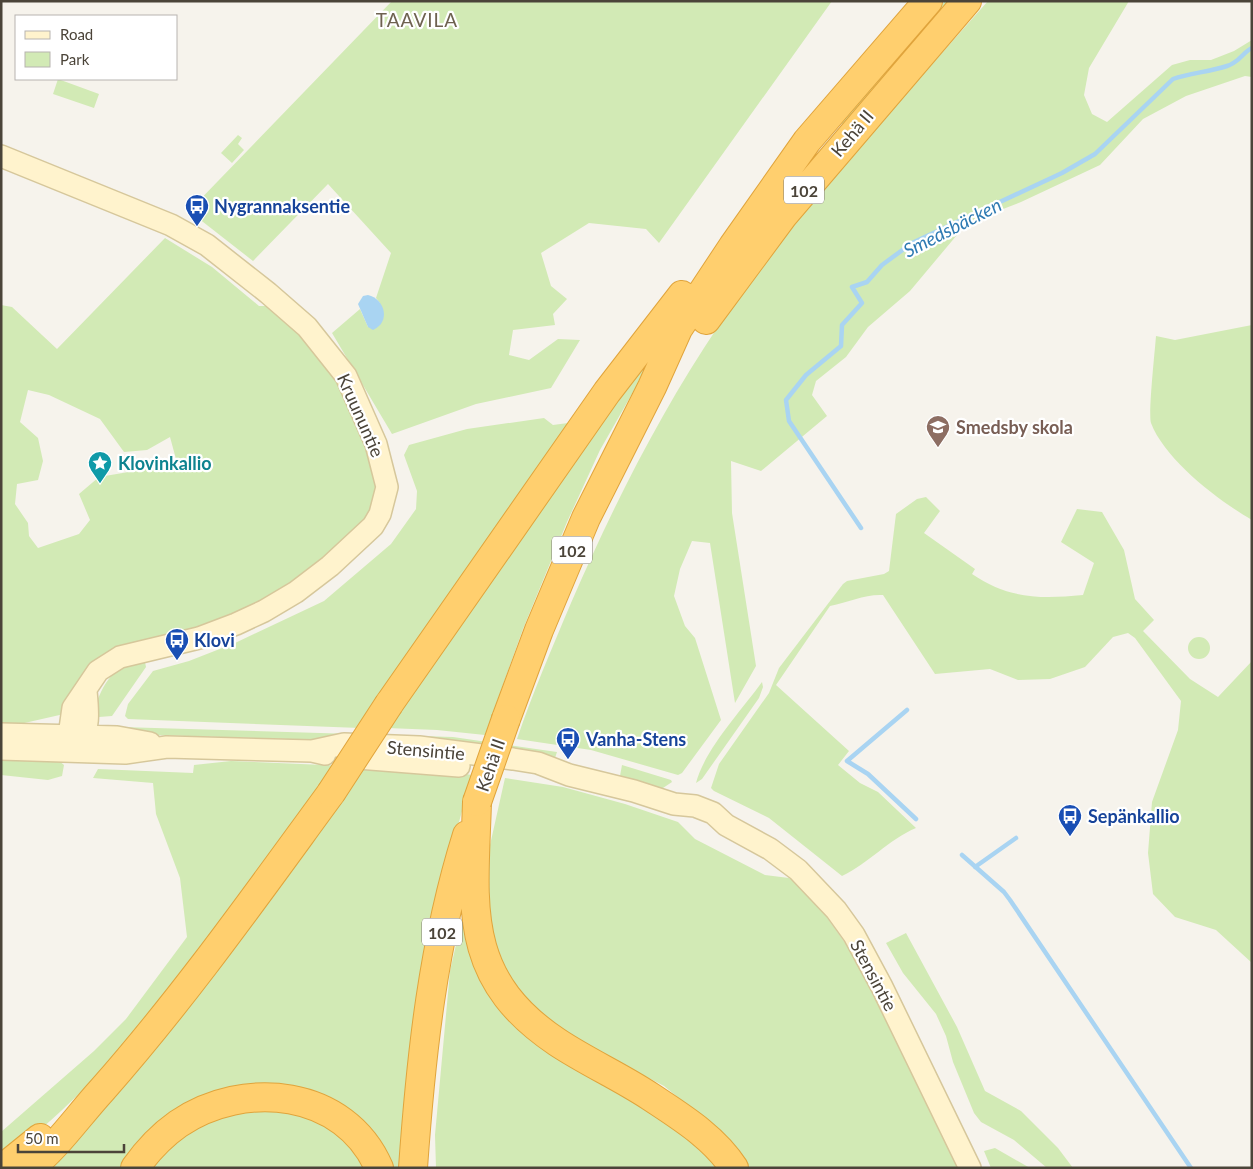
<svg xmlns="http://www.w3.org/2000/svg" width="1253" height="1169" viewBox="0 0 1253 1169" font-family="Lato,sans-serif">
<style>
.green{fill:#d2eab5;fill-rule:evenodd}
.water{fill:#a9d4f2}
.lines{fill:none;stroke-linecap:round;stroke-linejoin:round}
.stream{stroke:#a9d4f2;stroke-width:4.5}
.secondary-casing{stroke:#d6c79b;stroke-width:24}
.highway-casing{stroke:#e0a43c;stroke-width:30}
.secondary{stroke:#fff3cd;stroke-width:21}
.highway{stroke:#ffcf6e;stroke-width:28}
.highway-bridge-casing{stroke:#e0a43c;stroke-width:30;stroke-linecap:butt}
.highway-bridge{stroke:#ffcf6e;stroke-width:28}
.labels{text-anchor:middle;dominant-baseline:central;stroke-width:4.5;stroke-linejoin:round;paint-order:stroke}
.shield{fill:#fff;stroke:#817c74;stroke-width:1}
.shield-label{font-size:16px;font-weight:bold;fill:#4b4439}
.street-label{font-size:18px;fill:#4b4439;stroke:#fff}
.transit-label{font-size:18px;font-weight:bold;fill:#164399;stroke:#fff;text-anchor:start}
.education-label{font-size:18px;font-weight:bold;fill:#785e54;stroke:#fff;text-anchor:start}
.culture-label{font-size:18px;font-weight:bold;fill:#0d838f;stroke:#fff;text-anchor:start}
.neighbourhood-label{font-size:19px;letter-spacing:1px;fill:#6e6250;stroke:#fff}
.water-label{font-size:19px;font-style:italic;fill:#2e7ab2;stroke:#fff}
</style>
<rect width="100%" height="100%" fill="#f6f3ec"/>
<path class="green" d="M392,1H832L659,243L646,229L589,223L541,253L551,286L567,299L553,314L555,325L513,330L509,355L529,360L558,339L580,340L551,388L476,404L392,434L332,333L360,309L368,327L380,303L376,298L391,253L328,184L253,261L189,211Z
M945,1H953L844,125L840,122Z
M988,1H1129L1089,68L1084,95L1092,114L1107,122L1172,65L1190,60H1211L1234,51L1252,40V77L1245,76L1186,96L1143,119L1100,165L1021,202L967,223L910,291L868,327L846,357L816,381L812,395L827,416L761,471L731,461L732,513L756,666L735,703L710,543L692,541L680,569L674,596L685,626L695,638L721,720L682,773L678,775L591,750L517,739C533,692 552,648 571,603C613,506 660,413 719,325C798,209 896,106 988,1Z
M58,79L99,94L94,108L53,94Z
M238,135L242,138L238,144L244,150L232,163L221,153Z
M165,238L212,267L259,306H269L285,318L335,370L377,467V507L327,561L239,617L143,641L64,714L20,724H1V305L12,307L57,349ZM28,390L49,395L100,419L124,452L147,450L170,437L176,459L164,466L99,477L79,494L90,520L79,534L38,548L29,536L28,523L15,504L17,484L38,480L43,461L38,438L20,422Z
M673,322L600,450L567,522L523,629L485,735L437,730L387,728Z
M1252,325V520C1219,501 1165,460 1151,423C1148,414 1155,350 1156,336L1175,340Z
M544,418L553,425L568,423L554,453L360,728L128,719L125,716L128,704L153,671L189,661L235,643L324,601L391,544L416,509L417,491L404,455L409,445L467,429Z
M926,497L940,511L924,533L975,569L972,574C1009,599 1040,599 1083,595L1094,563L1061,542L1077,509L1102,512L1124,550L1135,599L1154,620L1143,631L1190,679L1218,697L1252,661V963L1216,930L1175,917L1153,894L1148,853L1152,802L1178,730L1181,701L1135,638L1128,633L1113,637L1085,667L1050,679L1018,680L990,669L935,674L883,595C865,594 849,602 830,606L776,685L849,751L838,765L860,783L878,792L916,828C888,840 869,863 842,876L769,818L714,791L711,788L719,764L769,693L779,668L843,584L847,581L884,574L889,571L896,514L917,499Z
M1188 648a11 11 0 1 1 22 0a11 11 0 1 1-22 0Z
M145,662L146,667L112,716L99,717L95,706C107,676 113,668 145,662Z
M762,682L763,687L759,698L702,779L696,783C705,749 741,711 762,682Z
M121,727L453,737L557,752L555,758L393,742L121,734Z
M1,754L58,760L64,765L62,776L48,780L1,775Z
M231,761L440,770L472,775L435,909L402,1168H388L378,1147L243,1091L127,1168H41L164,1000C114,1058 64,1116 1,1160V1132L94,1051L126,1019L187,937L180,878L156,814L153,783L93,778L98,769L193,773L194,765Z
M622,765L671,780L672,782L660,790L641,786L620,776Z
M505,778L563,787L625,804L678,822L695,839L765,875L789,878L809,892L853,954L960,1168H748L729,1139L664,1086L586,1045L550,1023L522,998L490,941L486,863Z
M468,892L481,964L654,1106L723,1168H436L435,1135L450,971Z
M906,933L957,1027L985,1091L1021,1111L1058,1148L1073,1168H1047L1014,1140L981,1122L974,1113L953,1062L946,1036L936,1014L903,973L886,943Z
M284,1107L333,1124L371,1168H146L168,1142L212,1116Z
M995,1148L1030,1168H991L984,1151Z"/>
<path class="water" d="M368,295C385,299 391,322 373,330L368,327L358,304L363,296Z"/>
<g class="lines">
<path class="stream" d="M861,528L789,421L786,400L806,375L841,346L842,325L862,303L852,287L867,282L882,265L912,243L1062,173L1095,154L1173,79C1190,73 1209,72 1227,66C1240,62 1243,52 1252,48
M907,710L847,761L868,774L916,819
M962,855L1004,892L1010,900L1191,1168
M975,867L1016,838"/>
<g class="secondary-casing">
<path id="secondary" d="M1,156L171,225L207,245L268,293L307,327L346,376L376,444L387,487L380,514L373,526L330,566L296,592L264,611L236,624L199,638L120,657L98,671L73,708L69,736L76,751
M1,734L117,737L150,743
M78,748C90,730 88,711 86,691
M1,749L125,753L167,747L312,751L325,754
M312,751L344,744L419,747L513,759L538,763L569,775L634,791L674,804L695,806L713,813L726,825L770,849L798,870L836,910L854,935L882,987L970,1168
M358,758L459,766"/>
</g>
<g class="highway-casing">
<path id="highway" d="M706,320L783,216L967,1
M389,704L607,392L682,295
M506,719L539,630L586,518L652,387L678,329L733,246L807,141L928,1
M477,802C474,904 460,977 557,1042C587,1062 621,1077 651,1097C681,1117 714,1137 734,1168
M3,1168L40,1138
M30,1168C57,1147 79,1115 102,1090C185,996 257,894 331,793
M135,1168C147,1151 161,1136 178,1124C244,1079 345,1089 379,1168
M413,1168C421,1055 433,943 467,835"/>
</g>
<use href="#secondary" class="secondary"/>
<use href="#highway" class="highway"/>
<g class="highway-bridge-casing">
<path id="highway-bridge" d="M331,793L389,704
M477,802L506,719"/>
</g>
<use href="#highway-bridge" class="highway-bridge"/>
</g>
<defs>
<g id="bus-pin" transform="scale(1.25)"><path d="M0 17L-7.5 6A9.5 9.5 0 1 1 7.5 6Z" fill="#1a4fb4" stroke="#fff"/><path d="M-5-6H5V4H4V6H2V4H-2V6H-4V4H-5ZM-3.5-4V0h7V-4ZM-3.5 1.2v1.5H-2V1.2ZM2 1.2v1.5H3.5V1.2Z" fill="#fff"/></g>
<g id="school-pin" transform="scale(1.25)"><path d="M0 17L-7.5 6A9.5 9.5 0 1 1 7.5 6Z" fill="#8d6e63" stroke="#fff"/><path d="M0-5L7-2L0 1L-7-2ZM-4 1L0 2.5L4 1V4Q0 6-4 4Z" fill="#fff"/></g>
<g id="sight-pin" transform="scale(1.25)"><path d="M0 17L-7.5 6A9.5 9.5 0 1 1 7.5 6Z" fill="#0f9aa8" stroke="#fff"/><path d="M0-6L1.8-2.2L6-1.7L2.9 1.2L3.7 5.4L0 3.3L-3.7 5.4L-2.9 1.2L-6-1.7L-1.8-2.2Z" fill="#fff"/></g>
</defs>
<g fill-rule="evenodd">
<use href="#bus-pin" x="197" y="206"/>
<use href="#school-pin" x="938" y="427"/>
<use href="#sight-pin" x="100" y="463"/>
<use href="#bus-pin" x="177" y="640"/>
<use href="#bus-pin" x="568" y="739"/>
<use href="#bus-pin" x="1070" y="816"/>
</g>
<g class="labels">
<g class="shield">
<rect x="784" y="176.5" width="40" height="27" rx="4"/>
<rect x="552" y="536.5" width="40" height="27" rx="4"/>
<rect x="422" y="918.5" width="40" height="27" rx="4"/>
</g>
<g class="shield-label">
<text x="804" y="190">102</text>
<text x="572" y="550">102</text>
<text x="442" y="932">102</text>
</g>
<g class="street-label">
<text transform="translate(852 133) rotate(-50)">Kehä II</text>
<text transform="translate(361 415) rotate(66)">Kruununtie</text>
<text transform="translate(426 750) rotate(5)">Stensintie</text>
<text transform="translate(490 765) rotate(-71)">Kehä II</text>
<text transform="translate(874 975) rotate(62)">Stensintie</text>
</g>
<g class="transit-label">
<text x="214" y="206">Nygrannaksentie</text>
<text x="194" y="640">Klovi</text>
<text x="586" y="739">Vanha-Stens</text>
<text x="1088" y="816">Sepänkallio</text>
</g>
<g class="education-label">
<text x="956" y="427">Smedsby skola</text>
</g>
<g class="culture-label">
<text x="118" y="463">Klovinkallio</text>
</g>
<g class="neighbourhood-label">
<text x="417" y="19">TAAVILA</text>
</g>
<g class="water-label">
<text transform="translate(952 227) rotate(-27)">Smedsbäcken</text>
</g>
</g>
<rect width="1253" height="1169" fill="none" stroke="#4b4439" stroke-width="5"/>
<rect x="15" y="15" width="162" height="65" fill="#ffffff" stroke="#b7b4b0"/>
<rect x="25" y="31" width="25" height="8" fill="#fff3cd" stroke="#b7b4b0"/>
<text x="60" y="40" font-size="15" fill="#4b4439">Road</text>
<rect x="25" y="52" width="25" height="15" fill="#d2eab5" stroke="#b7b4b0"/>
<text x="60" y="65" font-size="15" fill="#4b4439">Park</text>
<path d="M18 1144v8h106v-8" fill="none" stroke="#4b4439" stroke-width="2.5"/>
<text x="25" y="1144" font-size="15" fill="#4b4439" stroke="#ffffff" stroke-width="4" paint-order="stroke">50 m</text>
</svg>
